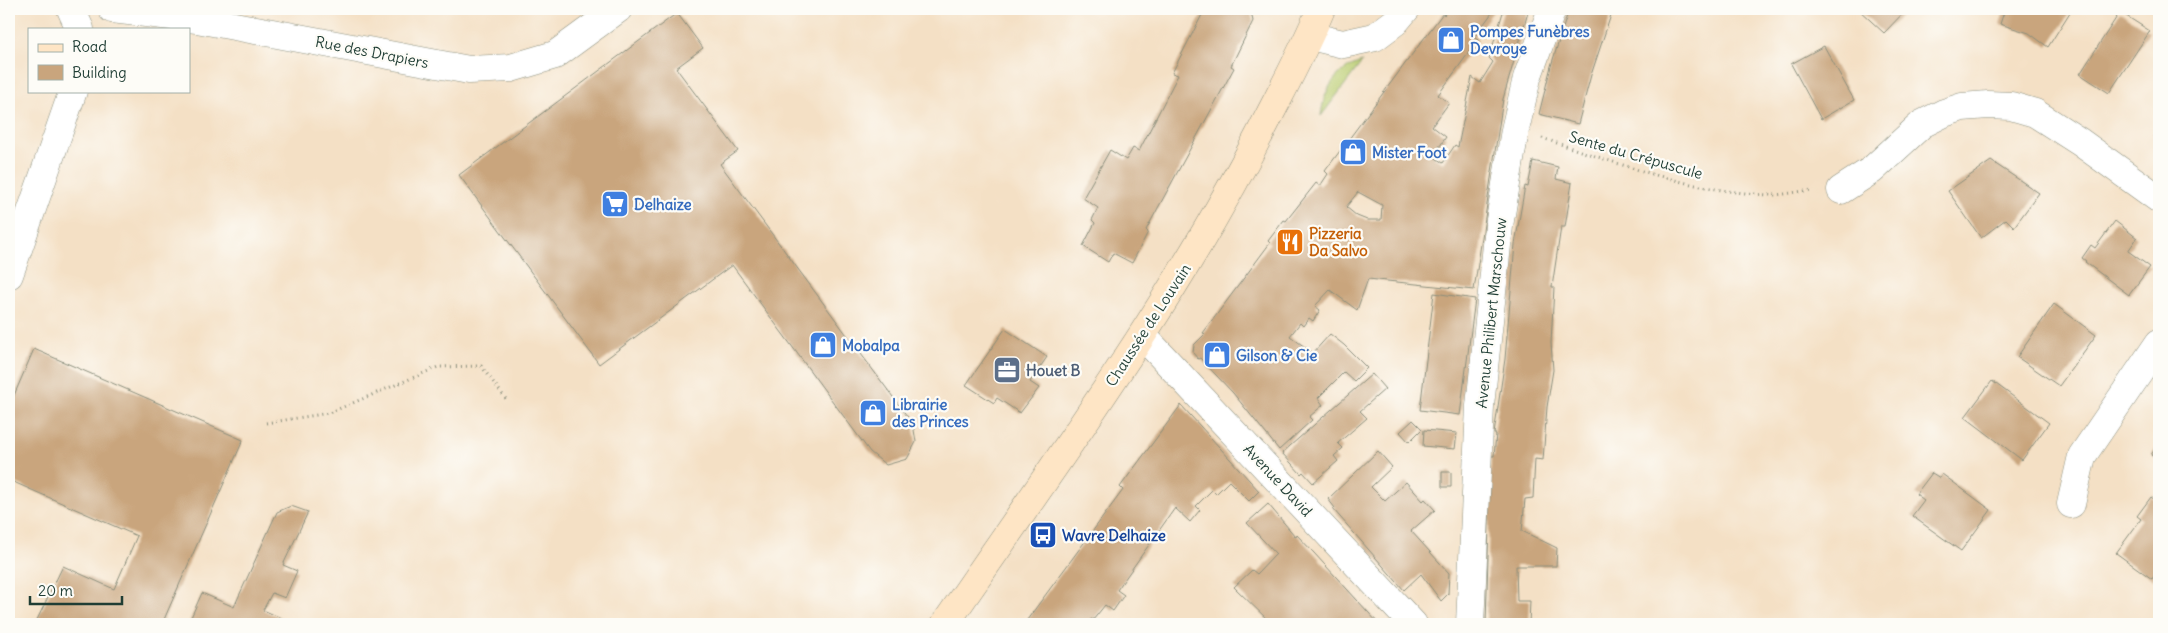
<svg xmlns="http://www.w3.org/2000/svg" width="2168" height="633" viewBox="0 0 2168 633" font-family="Delius,sans-serif">
<style>
.green{fill:#bacc6f;stroke:#6c8452}
.building{fill:#c9a57d;fill-rule:evenodd}
.lines{fill:none;stroke-linecap:round;stroke-linejoin:round}
.street-casing{stroke:#8a8e7c;stroke-width:29}
.secondary-casing{stroke:#8a8e7c;stroke-width:29}
.path{stroke:#8a8e7c;stroke-width:3;stroke-dasharray:1 4;stroke-linecap:butt}
.street{stroke:#fff;stroke-width:28}
.secondary{stroke:#fee5c5;stroke-width:28}
.labels{text-anchor:middle;dominant-baseline:central;stroke-width:4.5;stroke-linejoin:round;paint-order:stroke}
.shop-label{font-size:15px;font-weight:bold;fill:#366cbe;stroke:#fdfcf7;text-anchor:start}
.street-label{font-size:15px;fill:#1f3d34;stroke:#fdfcf7}
.food-label{font-size:15px;font-weight:bold;fill:#c56008;stroke:#fdfcf7;text-anchor:start}
.service-label{font-size:15px;font-weight:bold;fill:#4e5e75;stroke:#fdfcf7;text-anchor:start}
.transit-label{font-size:15px;font-weight:bold;fill:#164399;stroke:#fdfcf7;text-anchor:start}
</style>
<rect width="100%" height="100%" fill="#fdfcf7"/>
<filter id="ink" filterUnits="userSpaceOnUse"><feTurbulence type="fractalNoise" baseFrequency=".02" numOctaves="2"/><feDisplacementMap in="SourceGraphic" scale="10" xChannelSelector="R" yChannelSelector="G"/><feConvolveMatrix kernelMatrix="1 2 1 2 8 2 1 2 1" color-interpolation-filters="sRGB"/></filter>
<filter id="wash" filterUnits="userSpaceOnUse"><feTurbulence type="fractalNoise" baseFrequency=".0096" numOctaves="4" result="noise"/><feDisplacementMap in="SourceGraphic" scale="20" xChannelSelector="R" yChannelSelector="G"/><feGaussianBlur stdDeviation="1.12" result="paint"/><feColorMatrix in="noise" values="0 0 0 0 0 0 0 0 0 0 0 0 0 0 0 0 0 1.4 0 .05"/><feComposite in="paint" operator="in"/></filter>
<g filter="url(#wash)">
<rect width="100%" height="100%" fill="#f4e0c5"/>
<path class="green" d="M1362,62L1321,116C1324,89 1335,70 1362,62Z"/>
<g id="blocks">
<path class="building" d="M1205,9H1250L1253,21L1231,66L1234,68L1146,230L1148,232L1132,263L1113,253L1108,262L1083,246L1095,223L1092,220L1098,208L1083,198L1110,150L1126,160L1133,148L1139,151L1178,75L1172,73Z
M1449,9H1495L1474,37L1478,40L1438,95L1449,103L1432,126L1446,137L1433,156L1443,163L1455,145L1458,147L1472,77L1480,83L1493,62L1489,58L1504,9H1529L1503,99L1474,290L1368,279L1357,310L1330,290L1315,306L1320,310L1313,321L1309,318L1303,326L1300,323L1290,336L1313,353L1330,334L1344,345L1367,368L1354,381L1344,372L1318,398L1323,405L1309,417L1312,420L1279,450L1233,393L1200,358L1198,359L1193,353L1194,345L1205,334L1203,333L1270,243L1268,241L1284,220L1286,221L1316,183L1320,186L1328,174L1325,171L1443,13L1444,15ZM1358,192L1382,205L1381,220H1367L1357,216L1346,207Z
M1569,9H1613L1591,75L1578,124L1539,114L1551,66Z
M1858,9H1907L1884,33Z
M2005,9H2072L2048,47L2029,33L2000,24Z
M2120,12L2150,31L2109,93L2080,74Z
M677,13L703,48L676,68L738,151L720,164L913,424L916,442L907,459L886,465L870,452L732,265L599,364L459,175Z
M1824,46L1854,100L1821,119L1791,64Z
M2159,128V142L2153,137Z
M1533,161L1558,167L1556,179L1572,183L1565,227H1561L1552,287H1554L1551,343L1553,370L1547,407L1543,460L1535,459L1533,498L1525,499L1522,531L1557,548L1556,566H1516L1517,601H1530L1529,624H1486L1491,456H1494L1496,434H1494L1505,359L1515,244L1525,186L1528,187Z
M1991,161L2039,193L2014,227L2006,219L1981,238L1948,191Z
M2115,221L2137,238L2128,251L2150,267L2129,295L2085,262L2086,261L2082,258L2091,245L2095,248Z
M1434,293L1475,299L1460,415L1420,410Z
M2054,304L2096,335L2059,386L2017,357Z
M1005,329L1047,357L1030,382L1039,388L1020,413L997,398L994,403L966,385Z
M34,349L243,440L162,624H35L63,566L114,589L137,536L9,480V407Z
M1372,374L1385,389L1360,411L1367,418L1338,443L1343,448L1334,456L1338,461L1313,483L1303,472L1301,474L1282,453Z
M1992,381L2049,423L2022,460L1965,417Z
M1181,405L1259,491L1249,501L1229,481L1216,494L1212,490L1196,506L1200,510L1190,522L1175,508L1117,590L1124,595L1113,611L1105,605L1093,620L1091,619L1087,624H1024L1123,490L1120,487Z
M1413,420L1422,429L1409,442L1400,432Z
M1424,430L1457,433L1455,449L1423,446Z
M2159,443V461L2151,455Z
M1378,451L1392,467L1371,487L1385,501L1406,482L1423,501L1425,499L1435,510L1411,531L1449,573L1448,594L1441,601L1421,574L1404,590L1333,509L1335,508L1328,499Z
M1442,472H1451V487H1442Z
M1932,473L1940,478L1942,474L1991,510L1961,551L1912,516L1924,500L1916,494Z
M2151,497L2159,503V569L2152,579L2116,553L2141,519L2137,516Z
M1268,504L1295,536L1297,535L1314,553L1379,624H1272L1234,587L1252,570L1257,574L1276,554L1247,523Z
M291,506L308,512L283,565L297,571L285,598L272,593L263,610L295,624H188L202,593L234,607L277,512Z"/>
</g>
</g>
<g filter="url(#ink)">
<use href="#blocks" fill-opacity="0" stroke="#8a8e7c" stroke-width="1"/>
<g class="lines">
<g class="street-casing">
<path id="street" d="M71,9L80,29
M112,9L197,19L469,70L511,68L555,55L618,9
M1310,36L1343,44L1375,37L1395,22L1406,9
M1841,190L1872,170L1922,124L1944,113L1962,107L1988,105L2011,106L2035,113L2080,142L2159,199
M9,275L73,91
M1143,336L1413,624
M2071,504L2082,456L2159,343
M1470,624L1480,406L1499,226L1515,130L1527,78L1552,9"/>
</g>
<g class="secondary-casing">
<path id="secondary" d="M945,624C1059,458 1179,295 1270,114C1288,79 1306,45 1321,9"/>
</g>
<path class="path" d="M1542,138C1617,163 1692,192 1771,195C1785,195 1799,191 1813,190
M266,423L329,413L438,367L481,366L506,399"/>
<use href="#street" class="street"/>
<use href="#secondary" class="secondary"/>
</g>
</g>
<defs>
<g id="shop-square" transform="scale(1.4375)"><rect x="-9" y="-9" width="18" height="18" rx="4" fill="#3f7fe0" stroke="#fdfcf7"/><path d="M-5-2.5h2.3a2.7 3.5 0 0 1 5.4 0H5L5.5 6h-11ZM-1.5-2.5h3a1.5 2.3 0 0 0-3 0Z" fill="#fff"/></g>
<g id="supermarket-square" transform="scale(1.4375)"><rect x="-9" y="-9" width="18" height="18" rx="4" fill="#3f7fe0" stroke="#fdfcf7"/><path d="M-6-5.5h2.5l.6 2H6L4.5 2H-2.5L-4.4-4H-6ZM-1.5 3.2a1.3 1.3 0 1 0 .1 0ZM3 3.2a1.3 1.3 0 1 0 .1 0Z" fill="#fff"/></g>
<g id="restaurant-square" transform="scale(1.4375)"><rect x="-9" y="-9" width="18" height="18" rx="4" fill="#e8710a" stroke="#fdfcf7"/><path d="M-5-6h1v4h1v-4h1v4h1v-4h1v5L-1.5 .5V6h-2V.5L-5-1ZM5-6V6H3V1.5H1.5Q1.5-4 5-6Z" fill="#fff"/></g>
<g id="office-square" transform="scale(1.4375)"><rect x="-9" y="-9" width="18" height="18" rx="4" fill="#5c6f8a" stroke="#fdfcf7"/><path d="M-6-3h4V-5.5h4V-3h4V5H-6ZM-1-4.5V-3h2v-1.5ZM-6 0V1H6V0Z" fill="#fff"/></g>
<g id="bus-square" transform="scale(1.4375)"><rect x="-9" y="-9" width="18" height="18" rx="4" fill="#1a4fb4" stroke="#fdfcf7"/><path d="M-5-6H5V4H4V6H2V4H-2V6H-4V4H-5ZM-3.5-4V0h7V-4ZM-3.5 1.2v1.5H-2V1.2ZM2 1.2v1.5H3.5V1.2Z" fill="#fff"/></g>
</defs>
<g fill-rule="evenodd">
<use href="#shop-square" x="1451" y="40"/>
<use href="#shop-square" x="1353" y="152"/>
<use href="#supermarket-square" x="615" y="204"/>
<use href="#restaurant-square" x="1290" y="242"/>
<use href="#shop-square" x="823" y="345"/>
<use href="#shop-square" x="1217" y="355"/>
<use href="#office-square" x="1007" y="370"/>
<use href="#shop-square" x="873" y="413"/>
<use href="#bus-square" x="1043" y="535"/>
</g>
<g class="labels">
<g class="shop-label">
<text x="1470" y="31">Pompes Funèbres<tspan x="1470" dy="17">Devroye</tspan></text>
<text x="1372" y="152">Mister Foot</text>
<text x="634" y="204">Delhaize</text>
<text x="842" y="345">Mobalpa</text>
<text x="1236" y="355">Gilson &amp; Cie</text>
<text x="892" y="404">Librairie<tspan x="892" dy="17">des Princes</tspan></text>
</g>
<g class="street-label">
<text transform="translate(372 52) rotate(11)">Rue des Drapiers</text>
<text transform="translate(1636 155) rotate(16)">Sente du Crépuscule</text>
<text transform="translate(1491 313) rotate(-84)">Avenue Philibert Marschouw</text>
<text transform="translate(1148 325) rotate(-57)">Chaussée de Louvain</text>
<text transform="translate(1278 480) rotate(47)">Avenue David</text>
</g>
<g class="food-label">
<text x="1309" y="233">Pizzeria<tspan x="1309" dy="17">Da Salvo</tspan></text>
</g>
<g class="service-label">
<text x="1026" y="370">Houet B</text>
</g>
<g class="transit-label">
<text x="1062" y="535">Wavre Delhaize</text>
</g>
</g>
<rect width="2168" height="633" fill="none" stroke="#fdfcf7" stroke-width="30"/>
<rect x="28" y="28" width="162" height="65" fill="#fdfcf7" stroke="#a4b0a9"/>
<rect x="38" y="44" width="25" height="8" fill="#fee5c5" stroke="#a4b0a9"/>
<text x="72" y="52" font-size="15" fill="#1f3d34">Road</text>
<rect x="38" y="65" width="25" height="15" fill="#c9a57d" stroke="#a4b0a9"/>
<text x="72" y="78" font-size="15" fill="#1f3d34">Building</text>
<path d="M30 596v8h92v-8" fill="none" stroke="#1f3d34" stroke-width="2.5"/>
<text x="38" y="596" font-size="15" fill="#1f3d34" stroke="#fdfcf7" stroke-width="4" paint-order="stroke">20 m</text>
</svg>
